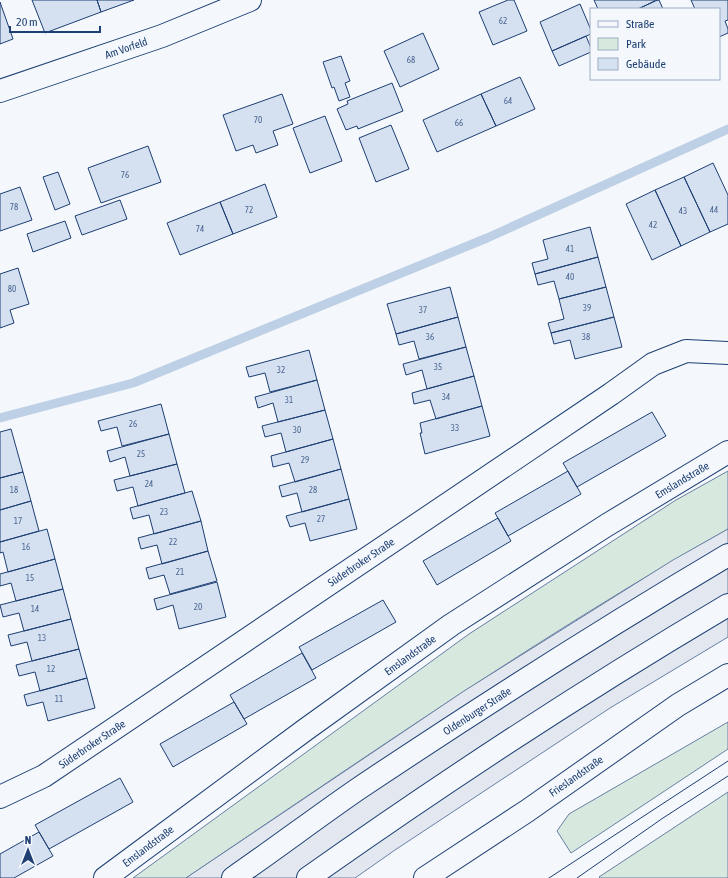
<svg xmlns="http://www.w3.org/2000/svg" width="728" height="878" viewBox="0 0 728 878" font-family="'Asap Condensed',sans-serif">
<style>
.green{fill:#d7e8df;stroke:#687fa3}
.parking{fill:#e3e8f0;stroke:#687fa3}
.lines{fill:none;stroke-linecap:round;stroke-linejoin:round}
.stream{stroke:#bed0e5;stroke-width:9}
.building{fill:#d5e0f0;stroke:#1d3f73}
.street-casing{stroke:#1d3f73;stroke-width:24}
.secondary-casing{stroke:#1d3f73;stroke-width:24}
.highway-casing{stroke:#1d3f73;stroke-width:24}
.street{stroke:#f4f7fb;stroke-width:22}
.secondary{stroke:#f4f7fb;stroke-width:22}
.highway{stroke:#f4f7fb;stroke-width:22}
.tram{stroke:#1d3f73;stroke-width:1}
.labels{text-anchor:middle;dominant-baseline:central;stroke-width:3;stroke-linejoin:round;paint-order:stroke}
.number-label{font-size:9px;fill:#4b6792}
.street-label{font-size:11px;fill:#1d3f73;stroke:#f4f7fb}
</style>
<rect width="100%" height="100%" fill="#f4f7fb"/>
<path class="green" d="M728,471V529C541,635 364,758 186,878H133L469,634L676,500Z
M728,722V749L571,853L557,831L569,814Z
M728,792V878H600L599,877Z"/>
<path class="parking" d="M728,529V637L610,708L395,850L355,878H186L464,691L673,560Z"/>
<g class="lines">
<path class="stream" d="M0,418L133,383L487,238L728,129"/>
</g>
<path class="building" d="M32,0H97L101,12L45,33Z
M97,0H134L101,12Z
M508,0H514L527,31L493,45L479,12Z
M594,0H655V1L638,9H598Z
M659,0L663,9H638L655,1Z
M691,0H728V20L725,21L728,29V33L719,37V9H695Z
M0,2L13,39L0,44Z
M580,4L591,30V34L552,51L540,22Z
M423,33L439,69L400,87L384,51Z
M586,36L591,48V52L559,66L552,51Z
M341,56L350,81L345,83L350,97L339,101L334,87L332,88L323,62Z
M520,77L535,109L496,126L481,94Z
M392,83L403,111L358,129L357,126L346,130L337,109L348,104L347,101Z
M282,94L293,124L273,131L278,145L256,153L253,145L236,151L223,115Z
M481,94L496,126L437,152L423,120Z
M325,116L342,161L310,173L293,128Z
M391,125L409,169L376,182L359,138Z
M148,146L161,182L101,203L88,168Z
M713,163L728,195V224L710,232L684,177Z
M58,172L70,204L55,210L43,177Z
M684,177L710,232L681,246L655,190Z
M265,184L277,217L233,234L220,202Z
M20,187L32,220L0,231V194Z
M655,190L681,246L652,260L626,204Z
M120,200L127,219L82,235L75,216Z
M220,202L233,234L180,255L167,223Z
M65,221L71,238L33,252L27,234Z
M590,227L598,257L535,274L532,263L548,259L543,240Z
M598,257L606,287L559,299L554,281L538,285L535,274Z
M18,268L29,304L10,310L14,323L0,328V274Z
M450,287L458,317L396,334L387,304Z
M606,287L614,317L551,333L548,323L564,319L559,299Z
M458,317L466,347L419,359L414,341L399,345L396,334Z
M614,317L622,347L575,359L570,340L554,344L551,333Z
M466,347L474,376L427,389L422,370L406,375L403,364Z
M309,350L317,380L270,392L265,373L249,377L246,367Z
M474,376L482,406L436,419L430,400L414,404L412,393Z
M317,380L325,410L278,422L273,403L258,408L255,397Z
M161,404L169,434L122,446L117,427L101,431L98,421Z
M482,406L490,436L425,454L420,433H422L420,423Z
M325,410L333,439L286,452L281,433L265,437L262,426Z
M652,412L666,436L577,487L563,463Z
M11,429L23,472L0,478V432Z
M169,434L177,464L130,476L125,457L110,462L107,451Z
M333,439L341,469L295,482L289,463L273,467L271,456Z
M177,464L185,493L138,506L133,487L117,491L114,480Z
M341,469L349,499L302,512L297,493L282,497L279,486Z
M568,471L581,494L508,536L495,513Z
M23,472L31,501L0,510V478Z
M192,491L201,521L154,534L149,515L133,519L130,508Z
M349,499L357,529L310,541L305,523L290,527L286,516Z
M31,501L39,531L0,542V510Z
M498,518L511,541L437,585L423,561Z
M201,521L208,551L162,564L157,545L141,549L138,538Z
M47,529L55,559L8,572L3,552L0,553V542Z
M208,551L217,581L170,594L164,575L149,579L146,568Z
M55,559L63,589L16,601L11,583L0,586V574Z
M217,582L226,617L179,629L173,605L157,610L154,599Z
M63,589L71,619L24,631L19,613L3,617L0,605Z
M383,600L396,622L312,670L299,647Z
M71,619L79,649L32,661L27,642L11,646L8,635Z
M79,649L87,678L40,691L35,672L19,676L16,665Z
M302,653L316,678L244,719L230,695Z
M87,678L95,708L48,721L43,702L27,706L24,695Z
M234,702L247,724L173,767L160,744Z
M120,778L133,802L49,849L35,825Z
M39,832L53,856L14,878H0V854Z"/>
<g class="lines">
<g class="street-casing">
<path id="street" d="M0,91L162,36L250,0
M0,797L44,776L611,394L653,364L686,351L728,353"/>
</g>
<g class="secondary-casing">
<path id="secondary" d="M105,878L305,730L451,625L607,525L728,452
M425,878L527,811L678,705L728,675"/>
</g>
<g class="highway-casing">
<path id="highway" d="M233,878C275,849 316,818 358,789C479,708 603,629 728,555
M308,878C444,782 584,690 728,605"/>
</g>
<use href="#street" class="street"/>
<use href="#secondary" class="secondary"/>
<use href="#highway" class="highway"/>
<path class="tram" d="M549,878L728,761
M577,878L663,818L728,776"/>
</g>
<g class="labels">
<g class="number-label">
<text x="503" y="21">62</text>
<text x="411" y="60">68</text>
<text x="508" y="101">64</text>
<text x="258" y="120">70</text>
<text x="459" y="123">66</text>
<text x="125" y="175">76</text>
<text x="14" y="207">78</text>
<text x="249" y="210">72</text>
<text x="714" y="210">44</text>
<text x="683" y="211">43</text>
<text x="653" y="225">42</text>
<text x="200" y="229">74</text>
<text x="570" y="249">41</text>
<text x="570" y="277">40</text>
<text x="12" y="289">80</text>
<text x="587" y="308">39</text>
<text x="423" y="310">37</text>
<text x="430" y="337">36</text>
<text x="586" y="337">38</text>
<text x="438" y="367">35</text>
<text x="281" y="370">32</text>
<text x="446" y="397">34</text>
<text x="289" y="400">31</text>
<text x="133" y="424">26</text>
<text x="455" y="428">33</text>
<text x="297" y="430">30</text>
<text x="141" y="454">25</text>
<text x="305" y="460">29</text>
<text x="149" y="484">24</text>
<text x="14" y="490">18</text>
<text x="313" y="490">28</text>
<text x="164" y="512">23</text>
<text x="321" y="519">27</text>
<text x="18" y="521">17</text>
<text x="173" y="542">22</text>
<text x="26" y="547">16</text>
<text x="180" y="572">21</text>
<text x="30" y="578">15</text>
<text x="198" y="607">20</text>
<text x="35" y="609">14</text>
<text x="42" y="638">13</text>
<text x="51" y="669">12</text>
<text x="59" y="699">11</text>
</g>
<g class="street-label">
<text transform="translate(126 48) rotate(-19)">Am Vorfeld</text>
<text transform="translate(682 480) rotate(-31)">Emslandstraße</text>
<text transform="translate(361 562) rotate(-34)">Süderbroker Straße</text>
<text transform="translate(410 655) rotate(-36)">Emslandstraße</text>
<text transform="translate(477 711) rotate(-33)">Oldenburger Straße</text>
<text transform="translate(92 744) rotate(-34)">Süderbroker Straße</text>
<text transform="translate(576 776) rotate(-35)">Frieslandstraße</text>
<text transform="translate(148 846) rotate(-37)">Emslandstraße</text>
</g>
</g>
<rect x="590" y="8" width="130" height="72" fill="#f4f7fb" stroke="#9eadc5"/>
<rect x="598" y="21" width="20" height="6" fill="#f4f7fb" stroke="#9eadc5"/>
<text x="626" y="28" font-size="12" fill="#1d3f73">Straße</text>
<rect x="598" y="38" width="20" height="12" fill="#d7e8df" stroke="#9eadc5"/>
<text x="626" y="48" font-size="12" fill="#1d3f73">Park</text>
<rect x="598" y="58" width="20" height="12" fill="#d5e0f0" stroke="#9eadc5"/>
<text x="626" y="68" font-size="12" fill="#1d3f73">Gebäude</text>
<g transform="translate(28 850)" stroke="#f4f7fb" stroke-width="3" paint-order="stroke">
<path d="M0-3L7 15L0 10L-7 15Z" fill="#1d3f73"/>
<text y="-6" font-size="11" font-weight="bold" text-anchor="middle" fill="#1d3f73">N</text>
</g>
<path d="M10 26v6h90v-6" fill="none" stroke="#1d3f73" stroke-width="2"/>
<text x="16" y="26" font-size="12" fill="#1d3f73" stroke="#f4f7fb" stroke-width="3" paint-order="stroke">20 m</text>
</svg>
